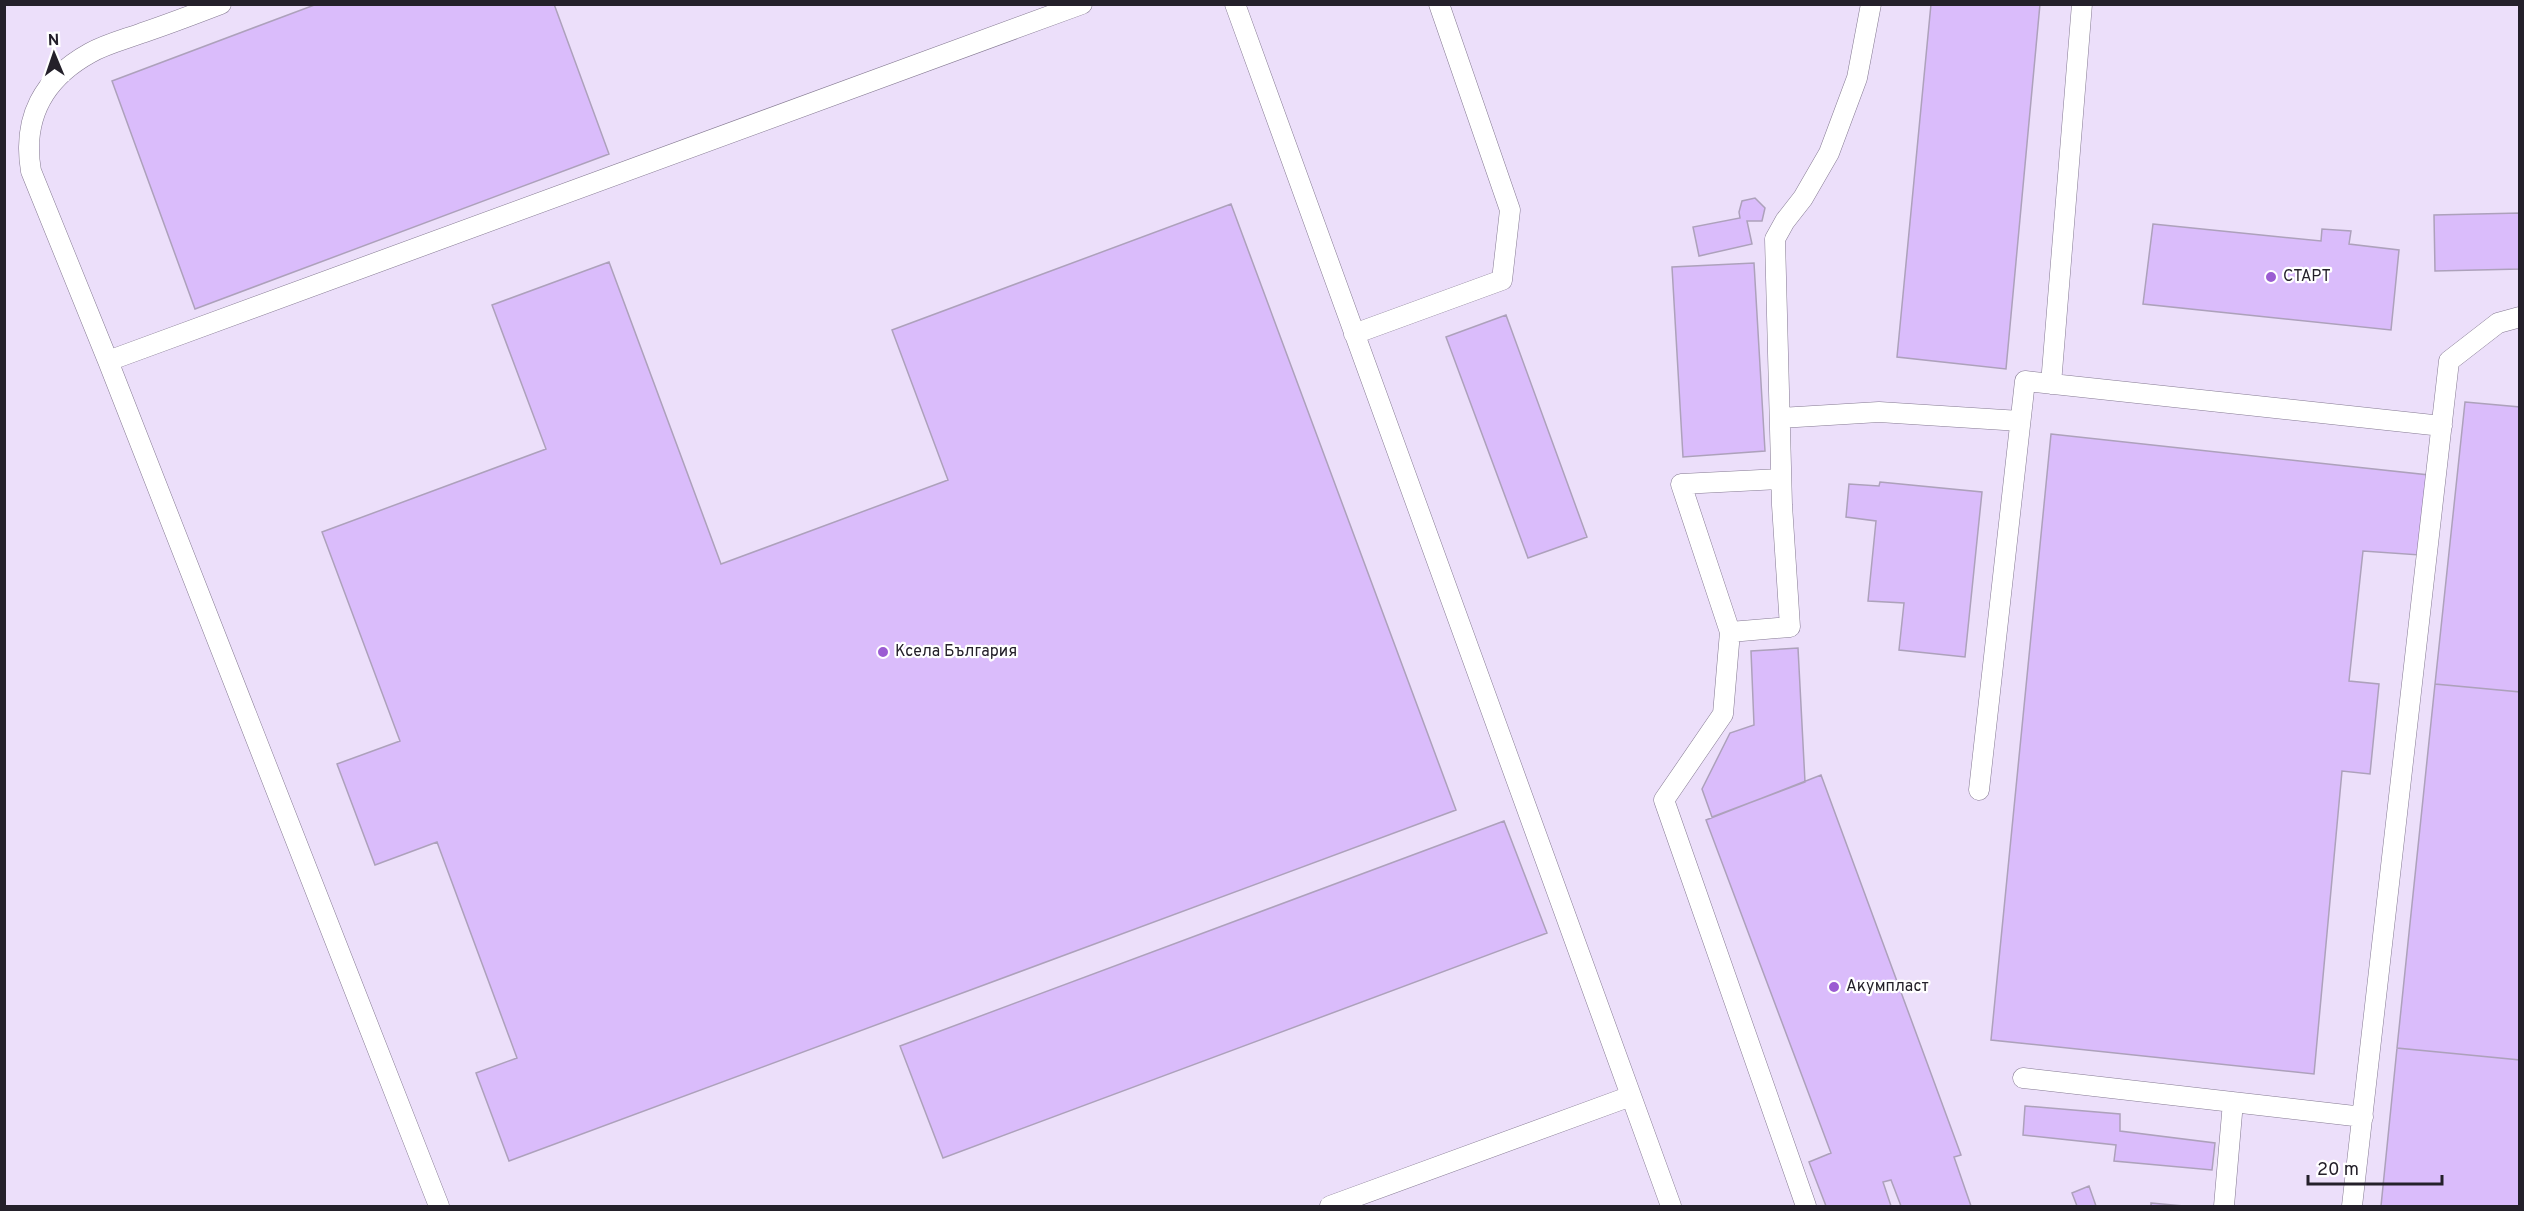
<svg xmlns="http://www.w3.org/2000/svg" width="2524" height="1211" viewBox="0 0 2524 1211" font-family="Overpass,sans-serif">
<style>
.built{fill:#ecdffa}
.building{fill:#dabcfb;stroke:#ada1bb;stroke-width:1.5}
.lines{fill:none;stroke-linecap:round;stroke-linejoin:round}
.lane-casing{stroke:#857a92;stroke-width:21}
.lane{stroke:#fff;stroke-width:20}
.poi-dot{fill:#9b5cd2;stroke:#fff;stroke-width:2}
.labels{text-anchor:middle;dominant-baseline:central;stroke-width:4.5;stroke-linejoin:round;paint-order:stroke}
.poi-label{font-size:16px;fill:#24202a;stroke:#fff;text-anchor:start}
</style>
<rect width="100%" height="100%" fill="#f5eefe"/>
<path class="built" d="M5,5H2519V1206H5Z"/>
<path class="building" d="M317,4H554L609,154L195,309L112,81Z
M1931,4H2040L2006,369L1897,357Z
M1755,198L1765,208L1762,221H1747L1752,244L1699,256L1693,227L1740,218L1739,212L1742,201Z
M1231,204L1456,810L509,1161L476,1073L517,1058L437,842L375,865L337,764L400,741L322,532L546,449L492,305L609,262L721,564L948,480L892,330Z
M2520,213V269L2435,271L2434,215Z
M2153,224L2321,241L2322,229L2351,231L2349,244L2399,250L2391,330L2143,304Z
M1754,263L1765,451L1683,457L1672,267Z
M1506,315L1587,537L1528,558L1446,337Z
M2465,402L2520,407V692L2435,684Z
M2051,434L2429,475L2420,555L2363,551L2349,681L2379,684L2370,774L2342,771L2314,1074L1991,1040Z
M1880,482L1982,492L1965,657L1899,650L1904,603L1868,601L1876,521L1846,517L1849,484L1879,486Z
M1798,648L1805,782L1712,817L1702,789L1730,733L1754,725L1751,651Z
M2435,684L2520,692V1060L2397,1048Z
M1821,775L1961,1155L1954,1157L1971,1206H1901L1891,1180L1883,1182L1891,1206H1826L1809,1162L1831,1153L1706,820Z
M1504,821L1547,933L943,1158L900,1046Z
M2397,1048L2520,1060V1206H2381Z
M2025,1106L2120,1114V1131L2215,1143L2212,1170L2114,1161L2116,1145L2023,1135Z
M2089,1186L2096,1206H2077L2072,1193Z
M2151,1203L2184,1206H2151Z"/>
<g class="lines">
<g class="lane-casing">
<path id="lane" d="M221,4C195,14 169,24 142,33C126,39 106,44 90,53C43,79 22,118 31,171L108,361L439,1206
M1235,4L1671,1206
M1354,334L1502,280L1510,210L1439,4
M108,361L1082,4
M2051,384L2082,4
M1780,418L1879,412L2020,421
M1781,479L1681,484L1730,632L1790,627L1782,505L1775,239L1785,221L1803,198L1829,153L1857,78L1871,4
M1730,632L1723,714L1664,800L1806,1206
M1979,790L2025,381L2442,426
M2023,1078L2363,1117
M1330,1206L1631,1096
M2224,1206L2233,1102
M2352,1206L2449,361L2498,323L2520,317"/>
</g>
<use href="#lane" class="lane"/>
</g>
<g class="poi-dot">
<circle cx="2271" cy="277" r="6"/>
<circle cx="883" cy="652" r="6"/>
<circle cx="1834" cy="987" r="6"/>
</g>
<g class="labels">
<g class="poi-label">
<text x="2283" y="277">СТАРТ</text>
<text x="895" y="652">Ксела България</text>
<text x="1846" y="987">Акумпласт</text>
</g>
</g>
<rect width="2524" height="1211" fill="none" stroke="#24202a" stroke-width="12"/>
<g transform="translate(54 54) rotate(358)" stroke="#ffffff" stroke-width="4.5" paint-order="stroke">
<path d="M0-4.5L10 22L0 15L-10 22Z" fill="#24202a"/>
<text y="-9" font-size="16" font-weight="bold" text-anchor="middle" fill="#24202a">N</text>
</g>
<path d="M2308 1175v9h134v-9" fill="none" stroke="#24202a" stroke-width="3"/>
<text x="2317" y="1175" font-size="18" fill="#24202a" stroke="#ffffff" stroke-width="4.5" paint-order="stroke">20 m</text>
</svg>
